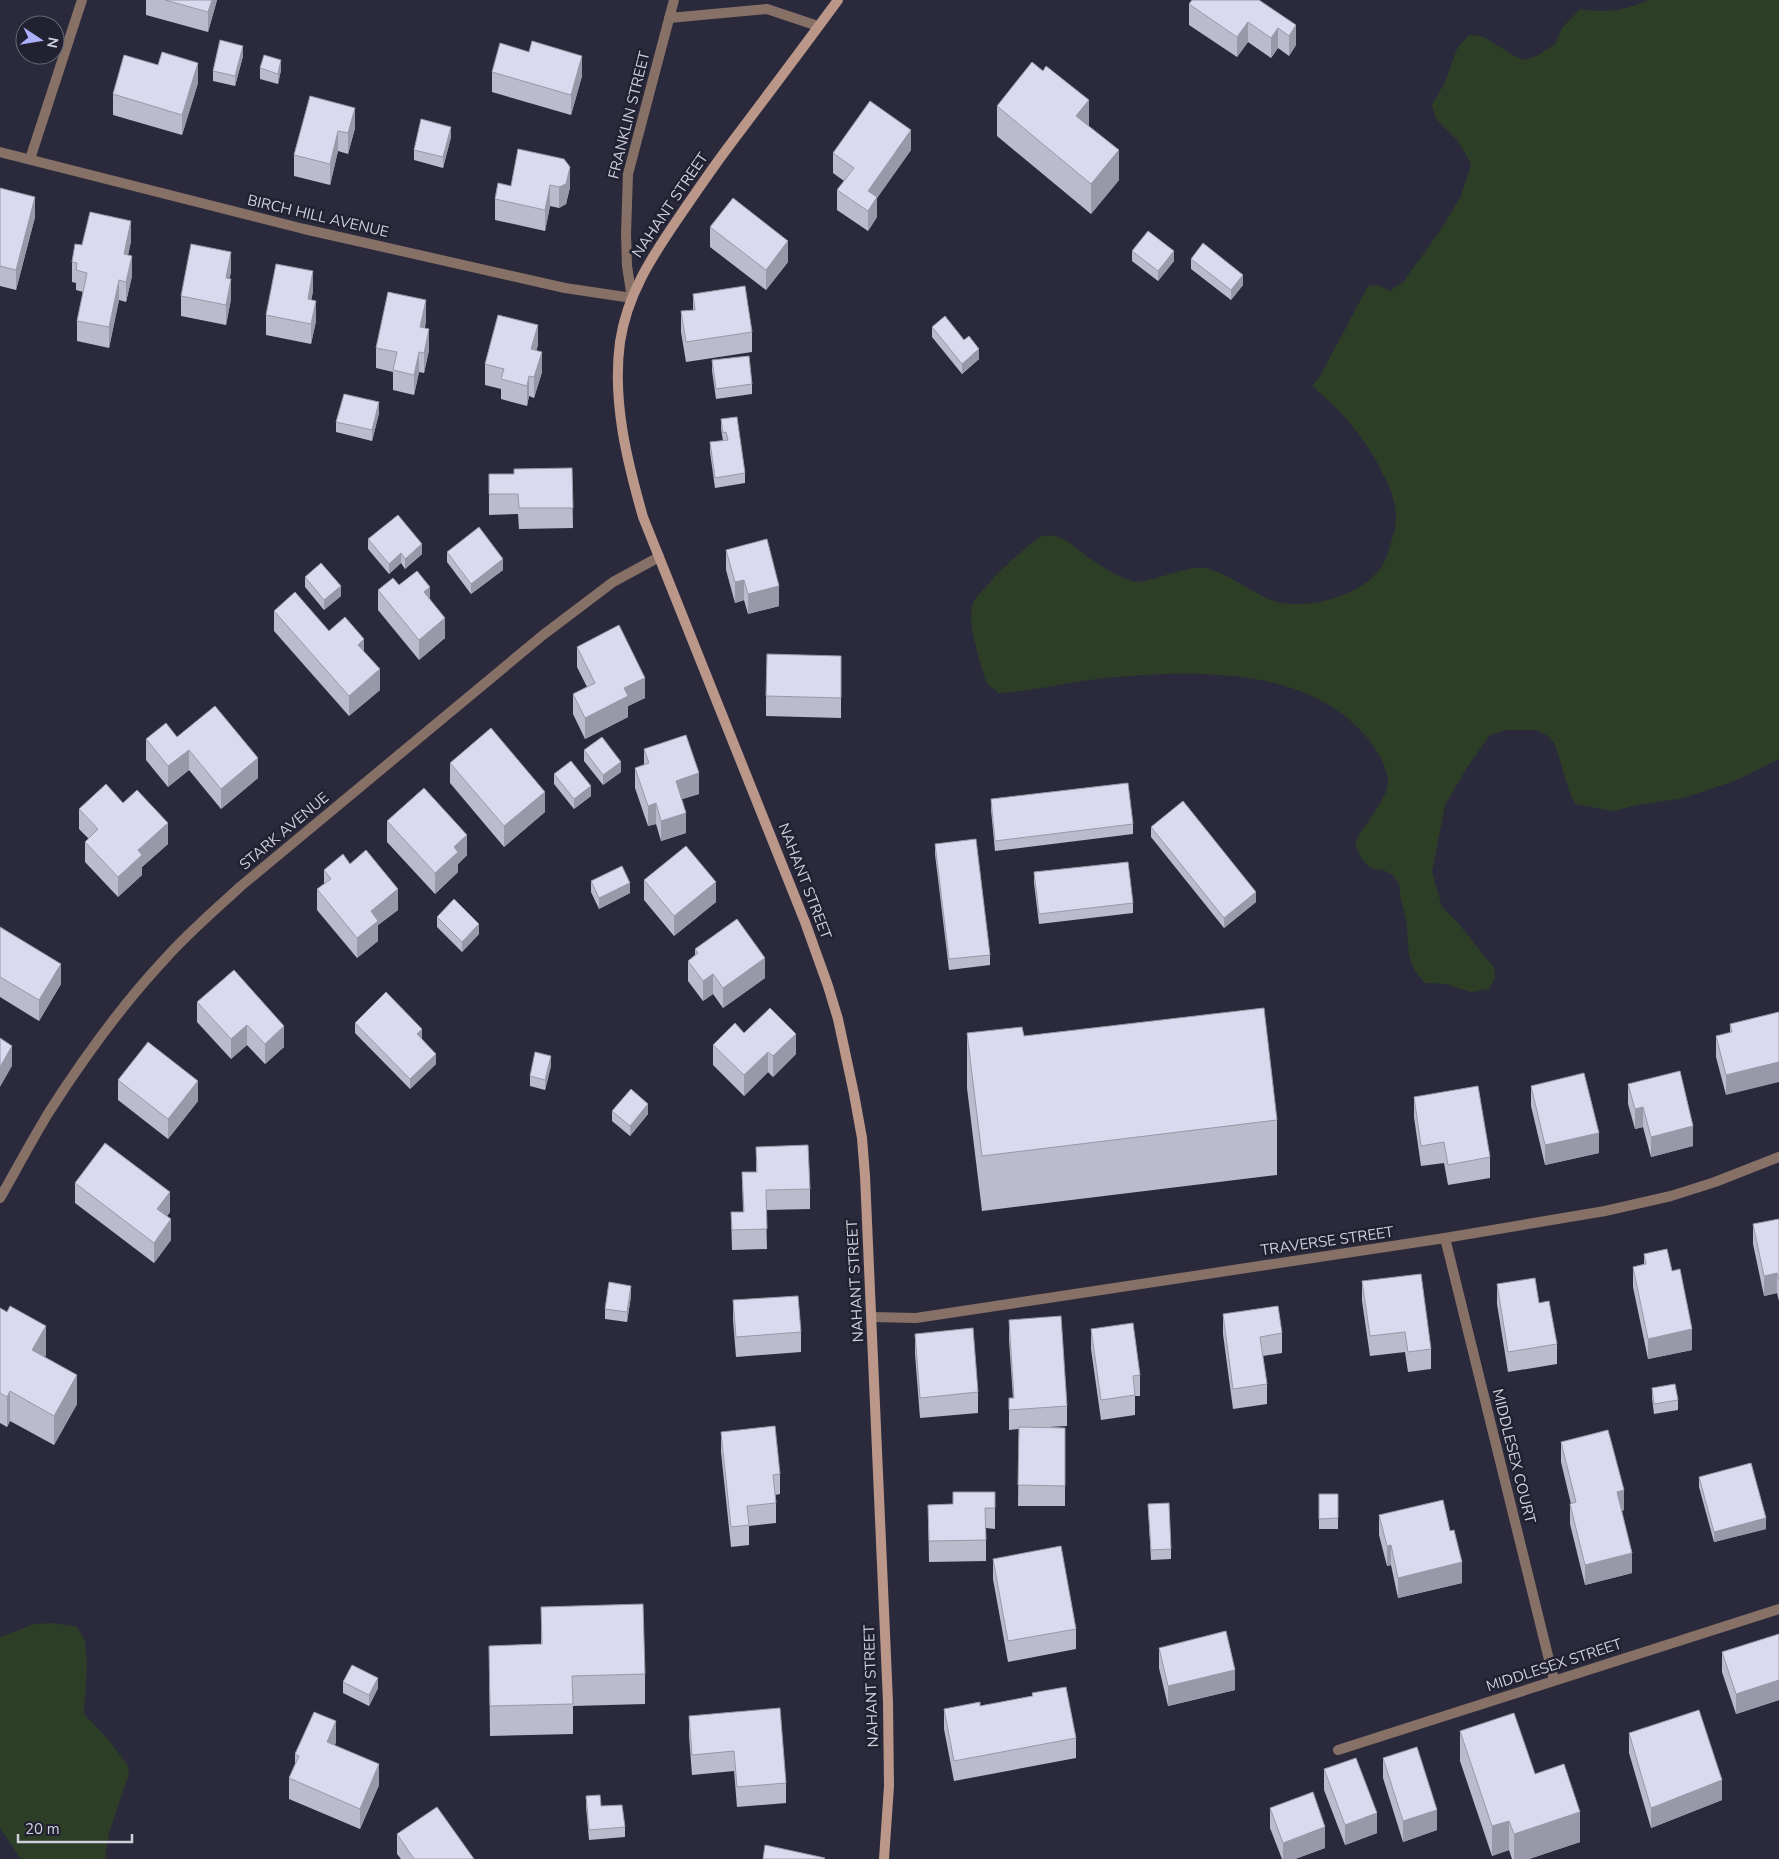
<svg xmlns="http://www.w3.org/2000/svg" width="1779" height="1859" viewBox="0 0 1779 1859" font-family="'Nunito Sans',sans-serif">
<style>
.green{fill:#2d3e26}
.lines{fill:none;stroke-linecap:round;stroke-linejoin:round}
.street{stroke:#877167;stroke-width:10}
.secondary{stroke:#ba9788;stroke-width:10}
.wall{fill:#bbbbce}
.shaded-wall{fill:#9898a8}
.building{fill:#d9d9f0;stroke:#9898a8}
.labels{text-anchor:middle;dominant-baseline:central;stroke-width:5;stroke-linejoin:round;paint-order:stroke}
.street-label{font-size:15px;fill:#d0d0db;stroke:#212131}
</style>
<rect width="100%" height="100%" fill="#2b2a3c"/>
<path class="green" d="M1648,0H1779V759L1737,780L1684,798L1637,805L1614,811L1575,804L1569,791L1555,744L1549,737L1537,730H1506L1490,735L1468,766L1445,805L1432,872L1442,907L1458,923L1494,968L1495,977L1489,989L1471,992L1445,984L1425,983C1420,977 1413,970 1411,962C1407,949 1408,934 1406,920C1405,912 1401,904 1400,895C1399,892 1400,890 1400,887C1399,882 1391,873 1385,871C1381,869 1375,870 1371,868C1364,864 1358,853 1356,846C1353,835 1390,800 1388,780C1386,760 1367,735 1353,723C1291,665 1183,671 1104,678C1069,682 1035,691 999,693C996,690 990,687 987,683C984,679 971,630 971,623C971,618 971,608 973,603C977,593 1032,538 1043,536C1062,531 1079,552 1094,561C1105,569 1119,577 1132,581C1147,586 1183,565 1204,568C1221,570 1251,591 1268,599C1304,614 1373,595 1387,556C1390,545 1396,530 1396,518C1396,508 1392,492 1388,484C1368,441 1347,416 1312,386L1319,378L1368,286L1378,285L1390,291L1403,282L1440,231L1461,196L1471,165L1467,156L1457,140L1436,119L1432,105L1445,82L1457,49L1469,35L1482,36L1513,55L1523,60L1537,56L1555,44L1562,28L1580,9C1606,13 1624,11 1648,0Z
M53,1623L77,1627L85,1641L87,1665L84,1714L107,1738L129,1767L128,1777L109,1833L105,1859H21L0,1828V1637L35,1624Z"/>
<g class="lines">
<path class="street" d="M669,18L767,9L818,26
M0,152L304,229L565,288L632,298L627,266L626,234L628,174L674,0
M30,159L82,0
M0,1198C16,1170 32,1140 49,1112C83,1059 121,1006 164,960C188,933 215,910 241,886L543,635L613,582L659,557
M1445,1238L1554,1680
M872,1317L916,1318L1445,1238L1605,1211L1671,1196L1715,1182L1779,1157
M1338,1750L1779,1609"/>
<path class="secondary" d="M838,0C802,49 766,97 729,146C711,170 694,195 677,220C651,258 627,295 620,342C612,401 627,461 643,517L805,922L828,986L838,1019L854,1094L862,1138L865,1176L888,1702L889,1786L884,1859"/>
</g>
<path class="wall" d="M146,0H217L208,32L146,15Z
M1189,4L1296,25V45L1289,56L1278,48L1271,58L1248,42L1237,57L1189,25Z
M529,52L582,76L571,115L492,92V72Z
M243,56L235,86L213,81V71Z
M260,68L281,70L278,84L260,79Z
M198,83L182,135L113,115V94Z
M310,96L355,128L348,154L338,151L330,185L294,176V155Z
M997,106L1119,180L1091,214L997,136Z
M451,137L443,168L414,160V150Z
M518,149L570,187L566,204L559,208L550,206L545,231L495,220V199L511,186Z
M911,150L877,198V217L868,231L837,210V190L844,181L833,173V153Z
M0,188L35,217L16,290L0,286Z
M710,227L788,262L766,290L710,247Z
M131,241L128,255L132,276L126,302L119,300L109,348L77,341V321L83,292L76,290V283L72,282V262L82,245Z
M1132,251L1174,261L1158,281L1132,261Z
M1191,259L1243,285L1231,300L1191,269Z
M231,272L229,279L231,299L226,325L181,316V296Z
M313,291L311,300L316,321L311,344L266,335V315Z
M693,294L752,332V352L686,362L681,332V311L693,310Z
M426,320L425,328L429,350L424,373L419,372L414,395L393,390V372L376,368V348Z
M932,327L979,359L962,374L932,337Z
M538,345L536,351L542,372L534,398L529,396L527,406L501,399V389L485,385V364Z
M712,360L752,384V394L716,399L712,371Z
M379,413L372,441L336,432V422Z
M721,419L745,473V483L715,488L710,452V442L723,441L721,429Z
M572,468L573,528L519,529L518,514L489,515V474H514Z
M368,539L422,554L405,569L401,563L389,574L368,549Z
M726,550L779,606L748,614L744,600L735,603L726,570Z
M447,552L503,570L471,594L447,562Z
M305,577L341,596L324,610L305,587Z
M399,585L430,599L445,638L419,660L378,610V590Z
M274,611L329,631L364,652L380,690L349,716L274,631Z
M577,647L645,698L628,706V717L585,739L573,714V694L587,687L577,667Z
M841,656V718L766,716V696Z
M177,737L258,778L221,809L189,770L168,787L146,760V739Z
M644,749L699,794L682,799L686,833L661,841L656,824L648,826L635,788V768L644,765Z
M584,750L621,772L603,785L584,761Z
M450,763L545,812L504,847L450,783Z
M554,774L591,796L574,809L554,784Z
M991,799L1133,824V834L995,851L991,810Z
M123,803L168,844L142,867V875L118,897L85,862V842L89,839L79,829V809Z
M387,821L467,855L458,864V872L435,894L387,842Z
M1151,827L1256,902L1224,928L1151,837Z
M935,844L990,955V965L949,970L935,854Z
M350,864L398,910L378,925V941L357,958L317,910V889L324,884V870Z
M1034,872L1133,903V913L1039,924L1034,883Z
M644,880L716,902L674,936L644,900Z
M591,881L630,893L599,909L591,892Z
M437,917L479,934L462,952L437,927Z
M0,927L61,984L39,1021L0,997Z
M695,949L765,978L723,1008L713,994L703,1001L688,981V961L695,955Z
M197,1002L284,1026V1047L265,1064L247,1045L231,1059L197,1022Z
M1779,1012L1726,1095L1716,1057V1036L1730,1033V1024Z
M355,1023L422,1039L436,1064L410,1089L355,1033Z
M744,1033L796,1054L773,1077L768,1072L744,1096L713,1065V1045Z
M967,1033L1024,1036L1277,1120V1175L982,1211L967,1088Z
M551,1066L545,1090L530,1086V1076Z
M118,1080L198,1101L168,1139L118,1100Z
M1628,1084L1693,1146L1651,1157L1643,1127L1635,1129L1628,1104Z
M1531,1086L1599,1153L1545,1165L1531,1106Z
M1414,1097L1490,1157V1178L1448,1185L1444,1163L1421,1166L1414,1117Z
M612,1111L648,1114L630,1136L612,1121Z
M756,1147L810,1189V1209L766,1210L767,1249L732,1250L731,1212H743L742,1172H756Z
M75,1183L170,1212L167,1216L171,1240L154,1263L75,1203Z
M1779,1219V1301L1777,1293L1764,1296L1753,1244V1224Z
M1644,1254L1672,1271L1692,1350L1648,1359L1633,1287V1267L1644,1264Z
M1362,1281L1431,1349V1369L1408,1372L1405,1352L1370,1356L1362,1301Z
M1497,1284L1557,1344V1364L1508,1372L1497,1304Z
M631,1296L627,1322L605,1319V1309Z
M733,1300L801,1332V1352L736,1357L733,1320Z
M0,1308L46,1355L45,1357L77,1404L54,1445L10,1421L7,1427L0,1423Z
M1223,1314L1282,1333V1353L1263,1356L1267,1384V1404L1233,1409L1223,1334Z
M1009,1320L1067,1406V1426L1049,1427L1065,1428V1506H1018L1019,1429L1009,1430V1398H1013L1009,1340Z
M1091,1329L1140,1375V1396H1135V1415L1101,1420L1091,1349Z
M915,1334L978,1392V1413L920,1418L915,1354Z
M1652,1388L1678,1400V1410L1654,1414L1652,1398Z
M721,1432L780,1474V1494L775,1495L776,1503V1523L749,1526V1545L731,1547L721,1452Z
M1561,1442L1624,1510L1622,1511L1632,1573L1585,1585L1570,1524V1504H1571L1561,1462Z
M1699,1477L1766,1529L1714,1542L1699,1487Z
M953,1492H995V1529L986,1528V1561L929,1562L928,1505L953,1504Z
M1319,1494H1338V1529H1319Z
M1148,1504L1171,1549V1559L1151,1560Z
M1379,1515L1450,1531L1462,1583L1398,1598L1391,1565L1387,1566L1379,1535Z
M993,1559L1076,1629V1649L1008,1662L993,1579Z
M541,1607L645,1674V1704L573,1706V1734L490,1736L489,1646L541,1644Z
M1779,1634V1700L1736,1714L1722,1672V1652Z
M1159,1648L1235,1690L1168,1706L1159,1668Z
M343,1682L378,1688L369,1706L343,1693Z
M1032,1693L1076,1738V1758L954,1781L944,1729V1709L980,1706L1032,1696Z
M689,1716L786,1783V1803L737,1807L734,1771L692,1775L689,1736Z
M1460,1731L1535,1774L1580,1842L1529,1859H1512L1509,1850L1492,1856L1460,1761Z
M1629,1733L1722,1800L1651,1828L1629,1753Z
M336,1742L335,1745L379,1785L360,1829L289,1799V1778L295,1764V1754Z
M1383,1758L1437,1830L1403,1842L1383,1778Z
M1324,1769L1377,1833L1345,1845L1324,1790Z
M586,1796L601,1806L625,1827V1837L589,1840L586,1806Z
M1270,1808L1325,1848L1295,1859H1282L1270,1828Z
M397,1834L474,1859H401L397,1854Z"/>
<path class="shaded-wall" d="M212,0H217L208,32V12Z
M1248,22V42L1237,57V37Z
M1296,25V45L1289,56V36Z
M1278,28V48L1271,58V38Z
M243,46V56L235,86V76Z
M582,56V76L571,115V95Z
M281,60V70L278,84V74Z
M198,63V83L182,135V115Z
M1089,100V130L1076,116Z
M355,108V128L348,154V133Z
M451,127V137L443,168V157Z
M911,130V150L877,198V217L868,231V191Z
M338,131V151L330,185V164Z
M1119,150V180L1091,214V184Z
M570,167V187L566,204L559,208V187Z
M550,185V206L545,231V210Z
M35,197V217L16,290V270Z
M131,221V241L124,275V254Z
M788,241V262L766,290V270Z
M1174,251V261L1158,281V271Z
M231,252V272L226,298V278Z
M132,256V276L126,302V282Z
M313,271V291L308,319V299Z
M1243,275V285L1231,300V290Z
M231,279V299L226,325V305Z
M119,280V300L109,348V327Z
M426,300V320L420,348V327Z
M316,301V321L311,344V324Z
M538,325V345L531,369V349Z
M429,329V350L424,373V353Z
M979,349V359L962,374V364Z
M419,352V372L414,395V375Z
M542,352V372L534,398V377Z
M529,376V396L527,406V386Z
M379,402V413L372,441V430Z
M422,544V554L405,569V559Z
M401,553V563L389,574V564Z
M503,559V570L471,594V584Z
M744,580V600L735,603V582Z
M341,586V596L324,610V600Z
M779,586V606L748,614V594Z
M430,587V607L424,592Z
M445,618V638L419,660V640Z
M364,639V660L358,645Z
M380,669V690L349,716V696Z
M645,678V698L628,706V717L585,739V718L624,688Z
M189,750V770L168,787V766Z
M258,758V778L221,809V789Z
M621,762V772L603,785V775Z
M699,773V794L676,801V781Z
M591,786V796L574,809V799Z
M545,792V812L504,847V826Z
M656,803V824L648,826V806Z
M686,813V833L661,841V821Z
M168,823V844L142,867V875L118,897V877L138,850Z
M467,835V855L458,864V872L435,894V873L454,847Z
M716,882V902L674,936V916Z
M630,883V893L599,909V898Z
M398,889V910L378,925V941L357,958V938L371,911Z
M1256,892V902L1224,928V918Z
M479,924V934L462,952V942Z
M765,958V978L723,1008V988Z
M61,964V984L39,1021V1000Z
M713,974V994L703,1001V981Z
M247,1025V1045L231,1059V1039Z
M284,1026V1047L265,1064V1044Z
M422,1029V1040L417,1034Z
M796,1034V1054L773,1077V1056Z
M12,1046V1066L0,1087V1067Z
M768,1052V1072L744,1096V1075Z
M436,1054V1064L410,1089V1079Z
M551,1056V1066L545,1090V1080Z
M1779,1062V1082L1726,1095V1075Z
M198,1081V1101L168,1139V1119Z
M648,1104V1114L630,1136V1126Z
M1643,1107V1127L1635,1129V1109Z
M1693,1126V1146L1651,1157V1137Z
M1599,1133V1153L1545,1165V1145Z
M170,1192V1212L157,1229V1209Z
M171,1219V1240L154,1263V1243Z
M1777,1273V1293L1764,1296V1276Z
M631,1286V1296L627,1322V1312Z
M46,1326V1355L32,1380V1350Z
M1692,1329V1350L1648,1359V1339Z
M77,1375V1404L54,1445V1416Z
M10,1391V1421L7,1427V1397Z
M1624,1490V1510L1617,1512V1492Z
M1766,1518V1529L1714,1542V1532Z
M1391,1545V1565L1387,1566V1546Z
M1632,1553V1573L1585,1585V1565Z
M1462,1562V1583L1398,1598V1578Z
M1235,1670V1690L1168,1706V1686Z
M378,1678V1688L369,1706V1695Z
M1779,1680V1700L1736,1714V1694Z
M336,1721V1742L327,1762V1742Z
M379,1764V1785L360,1829V1809Z
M1722,1780V1800L1651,1828V1808Z
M1437,1810V1830L1403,1842V1821Z
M1580,1812V1842L1529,1859H1514V1834Z
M1377,1813V1833L1345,1845V1825Z
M1509,1821V1850L1492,1856V1826Z
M1325,1827V1848L1295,1859H1283V1843Z"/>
<path class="building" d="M165,0H212L208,12Z
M1192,0H1259L1296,25L1289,36L1278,28L1271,38L1248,22L1237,37L1189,4Z
M220,40L243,46L235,76L213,71Z
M532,41L582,56L571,95L492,72L500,43L529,52Z
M162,52L198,63L182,115L113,94L124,55L158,65Z
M264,55L281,60L278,74L260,68Z
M1032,62L1043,71L1046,66L1089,100L1076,116L1119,150L1091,184L997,106Z
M310,96L355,108L348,133L338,131L330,164L294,155Z
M870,101L911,130L868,191L877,197L868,211L837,190L854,168L833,153Z
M421,119L451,127L443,157L414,150Z
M518,149L564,159L570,167L566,184L559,187L550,185L545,210L495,199L498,183L511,186Z
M0,188L35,197L16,270L0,266Z
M733,198L788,241L766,270L710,227Z
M90,212L131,221L124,254L132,256L126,282L119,280L109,327L77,321L87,273L76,270L77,263L72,262L75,244L82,245Z
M1148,231L1174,251L1158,271L1132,251Z
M1203,243L1243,275L1231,290L1191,259Z
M191,244L231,252L226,278L231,279L226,305L181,296Z
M276,264L313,271L308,299L316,301L311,324L266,315Z
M745,286L752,332L686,342L681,311L695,310L693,294Z
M388,292L426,300L420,327L429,329L424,353L419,352L414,375L393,370L397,352L376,348Z
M498,315L538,325L531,349L542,352L534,377L529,376L527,386L501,379L504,369L485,364Z
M945,316L964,340L969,336L979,349L962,364L932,327Z
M749,356L752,384L716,389L712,360Z
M344,394L379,402L372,430L336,422Z
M737,417L745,473L715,478L710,442L728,440L726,432L723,433L721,419Z
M572,468L573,508H519L518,494H489V474H514V469Z
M398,515L422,544L405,559L401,553L389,564L368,539Z
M479,527L503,559L471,584L447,552Z
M767,539L779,586L748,594L744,580L735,582L726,550Z
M321,563L341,586L324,600L305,577Z
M417,571L430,587L424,592L445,618L419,640L378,590L393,578L399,585Z
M295,592L329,631L345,617L364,639L358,645L380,669L349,696L274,611Z
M619,625L645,678L624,688L628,696L585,718L573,694L595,683L577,647Z
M767,654L841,656V698L766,696Z
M215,706L258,758L221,789L189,750L168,766L146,739L166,723L177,737Z
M491,728L545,792L504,826L450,763Z
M686,735L699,773L676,781L686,813L661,821L656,803L648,806L635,768L649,763L644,749Z
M602,737L621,762L603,775L584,750Z
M571,761L591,786L574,799L554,774Z
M1128,783L1133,824L995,841L991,799Z
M106,784L123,803L137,790L168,823L138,850L142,855L118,877L85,842L98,829L79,809Z
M424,788L467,835L454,847L458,852L435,873L387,821Z
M1183,801L1256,892L1224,918L1151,827Z
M976,839L990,955L949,959L935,844Z
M686,846L716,882L674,916L644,880Z
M366,850L398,889L371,911L378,921L357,938L317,889L331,879L324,870L343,854L350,864Z
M1128,862L1133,903L1039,914L1034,872Z
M622,866L630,883L599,898L591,881Z
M454,899L479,924L462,942L437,917Z
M737,919L765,958L723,988L713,974L703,981L688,961L698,953L695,949Z
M0,927L61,964L39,1000L0,977Z
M234,970L284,1026L265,1044L247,1025L231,1039L197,1002Z
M386,992L422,1029L417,1034L436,1054L410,1079L355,1023Z
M770,1008L796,1034L773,1056L768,1052L744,1075L713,1045L735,1023L744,1033Z
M1264,1008L1277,1120L982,1156L967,1033L1022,1027L1024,1036Z
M1779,1012V1062L1726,1075L1716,1036L1732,1032L1730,1024Z
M0,1038L12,1046L0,1067Z
M148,1042L198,1081L168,1119L118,1080Z
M535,1052L551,1056L545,1080L530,1076Z
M1680,1071L1693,1126L1651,1137L1643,1107L1635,1109L1628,1084Z
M1584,1073L1599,1133L1545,1145L1531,1086Z
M1478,1086L1490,1157L1448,1165L1444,1142L1421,1146L1414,1097Z
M631,1089L648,1104L630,1126L612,1111Z
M105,1143L170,1192L157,1209L171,1219L154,1243L75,1183Z
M808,1145L810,1189L766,1190L767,1229L732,1230L731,1212H744L742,1172H757L756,1147Z
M1779,1219V1281L1777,1273L1764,1276L1753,1224Z
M1667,1249L1672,1271L1680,1269L1692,1329L1648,1339L1633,1267L1646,1264L1644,1254Z
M1421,1274L1431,1349L1408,1352L1405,1332L1370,1336L1362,1281Z
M1535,1278L1539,1303L1549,1301L1557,1344L1508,1352L1497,1284Z
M609,1282L631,1286L627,1312L605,1309Z
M798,1296L801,1332L736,1337L733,1300Z
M10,1306L46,1326L32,1350L77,1375L54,1416L10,1391L7,1397L0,1393V1308L7,1312Z
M1278,1306L1282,1333L1260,1337L1267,1384L1233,1389L1223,1314Z
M1061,1316L1067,1406L1009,1410V1398H1014L1009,1320Z
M1133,1323L1140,1375L1133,1376L1135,1395L1101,1400L1091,1329Z
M973,1328L978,1392L920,1398L915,1334Z
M1675,1384L1678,1400L1654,1404L1652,1388Z
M775,1426L780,1474L773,1475L776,1503L747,1506L749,1525L731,1527L721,1432Z
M1019,1427L1065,1428V1486L1018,1485Z
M1608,1430L1624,1490L1617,1492L1632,1553L1585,1565L1570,1504L1576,1502L1561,1442Z
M1751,1463L1766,1518L1714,1532L1699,1477Z
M953,1492H995V1508H985L986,1540L929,1541L928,1505L953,1504Z
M1319,1494H1338V1518L1319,1519Z
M1443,1500L1450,1531L1454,1530L1462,1562L1398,1578L1391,1545L1387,1546L1379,1515Z
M1169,1503L1171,1549L1151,1550L1148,1504Z
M1061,1546L1076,1629L1008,1641L993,1559Z
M643,1604L645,1674L572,1676L573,1704L490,1706L489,1646L542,1644L541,1607Z
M1226,1631L1235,1670L1168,1686L1159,1648Z
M1779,1634V1680L1736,1694L1722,1652Z
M352,1665L378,1678L369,1695L343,1682Z
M1066,1687L1076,1738L954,1761L944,1709L980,1702V1706L1033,1696L1032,1693Z
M780,1708L786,1783L737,1787L734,1751L692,1755L689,1716Z
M1699,1710L1722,1780L1651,1808L1629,1733Z
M314,1712L336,1721L327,1742L379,1764L360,1809L289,1778L299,1756L295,1754Z
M1514,1713L1535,1774L1564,1764L1580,1812L1514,1834L1509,1821L1492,1826L1460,1731Z
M1417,1747L1437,1810L1403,1821L1383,1758Z
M1356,1758L1377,1813L1345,1825L1324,1769Z
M1313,1792L1325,1827L1283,1843L1270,1808Z
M600,1795L601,1806L622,1805L625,1827L589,1830L586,1796Z
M437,1807L474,1859H414L397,1834Z
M765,1845L825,1858L824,1859H763Z"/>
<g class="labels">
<g class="street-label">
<text transform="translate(629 115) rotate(-76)">FRANKLIN STREET</text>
<text transform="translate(670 205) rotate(-56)">NAHANT STREET</text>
<text transform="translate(318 216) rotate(13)">BIRCH HILL AVENUE</text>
<text transform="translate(284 831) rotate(-40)">STARK AVENUE</text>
<text transform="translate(805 881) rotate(69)">NAHANT STREET</text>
<text transform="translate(1327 1241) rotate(-8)">TRAVERSE STREET</text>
<text transform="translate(855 1281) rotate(-93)">NAHANT STREET</text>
<text transform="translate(1514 1456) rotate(76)">MIDDLESEX COURT</text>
<text transform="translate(1554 1665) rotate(-18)">MIDDLESEX STREET</text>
<text transform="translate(871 1686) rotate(-92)">NAHANT STREET</text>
</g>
</g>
<g transform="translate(40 40) rotate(102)"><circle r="24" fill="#212131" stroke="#676775"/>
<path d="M0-4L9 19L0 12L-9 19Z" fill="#acaffb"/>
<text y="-8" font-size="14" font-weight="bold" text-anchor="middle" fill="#d0d0db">N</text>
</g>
<path d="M18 1834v8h114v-8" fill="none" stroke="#d0d0db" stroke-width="2.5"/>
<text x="25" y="1834" font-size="15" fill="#d0d0db" stroke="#212131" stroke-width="4" paint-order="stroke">20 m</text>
</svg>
